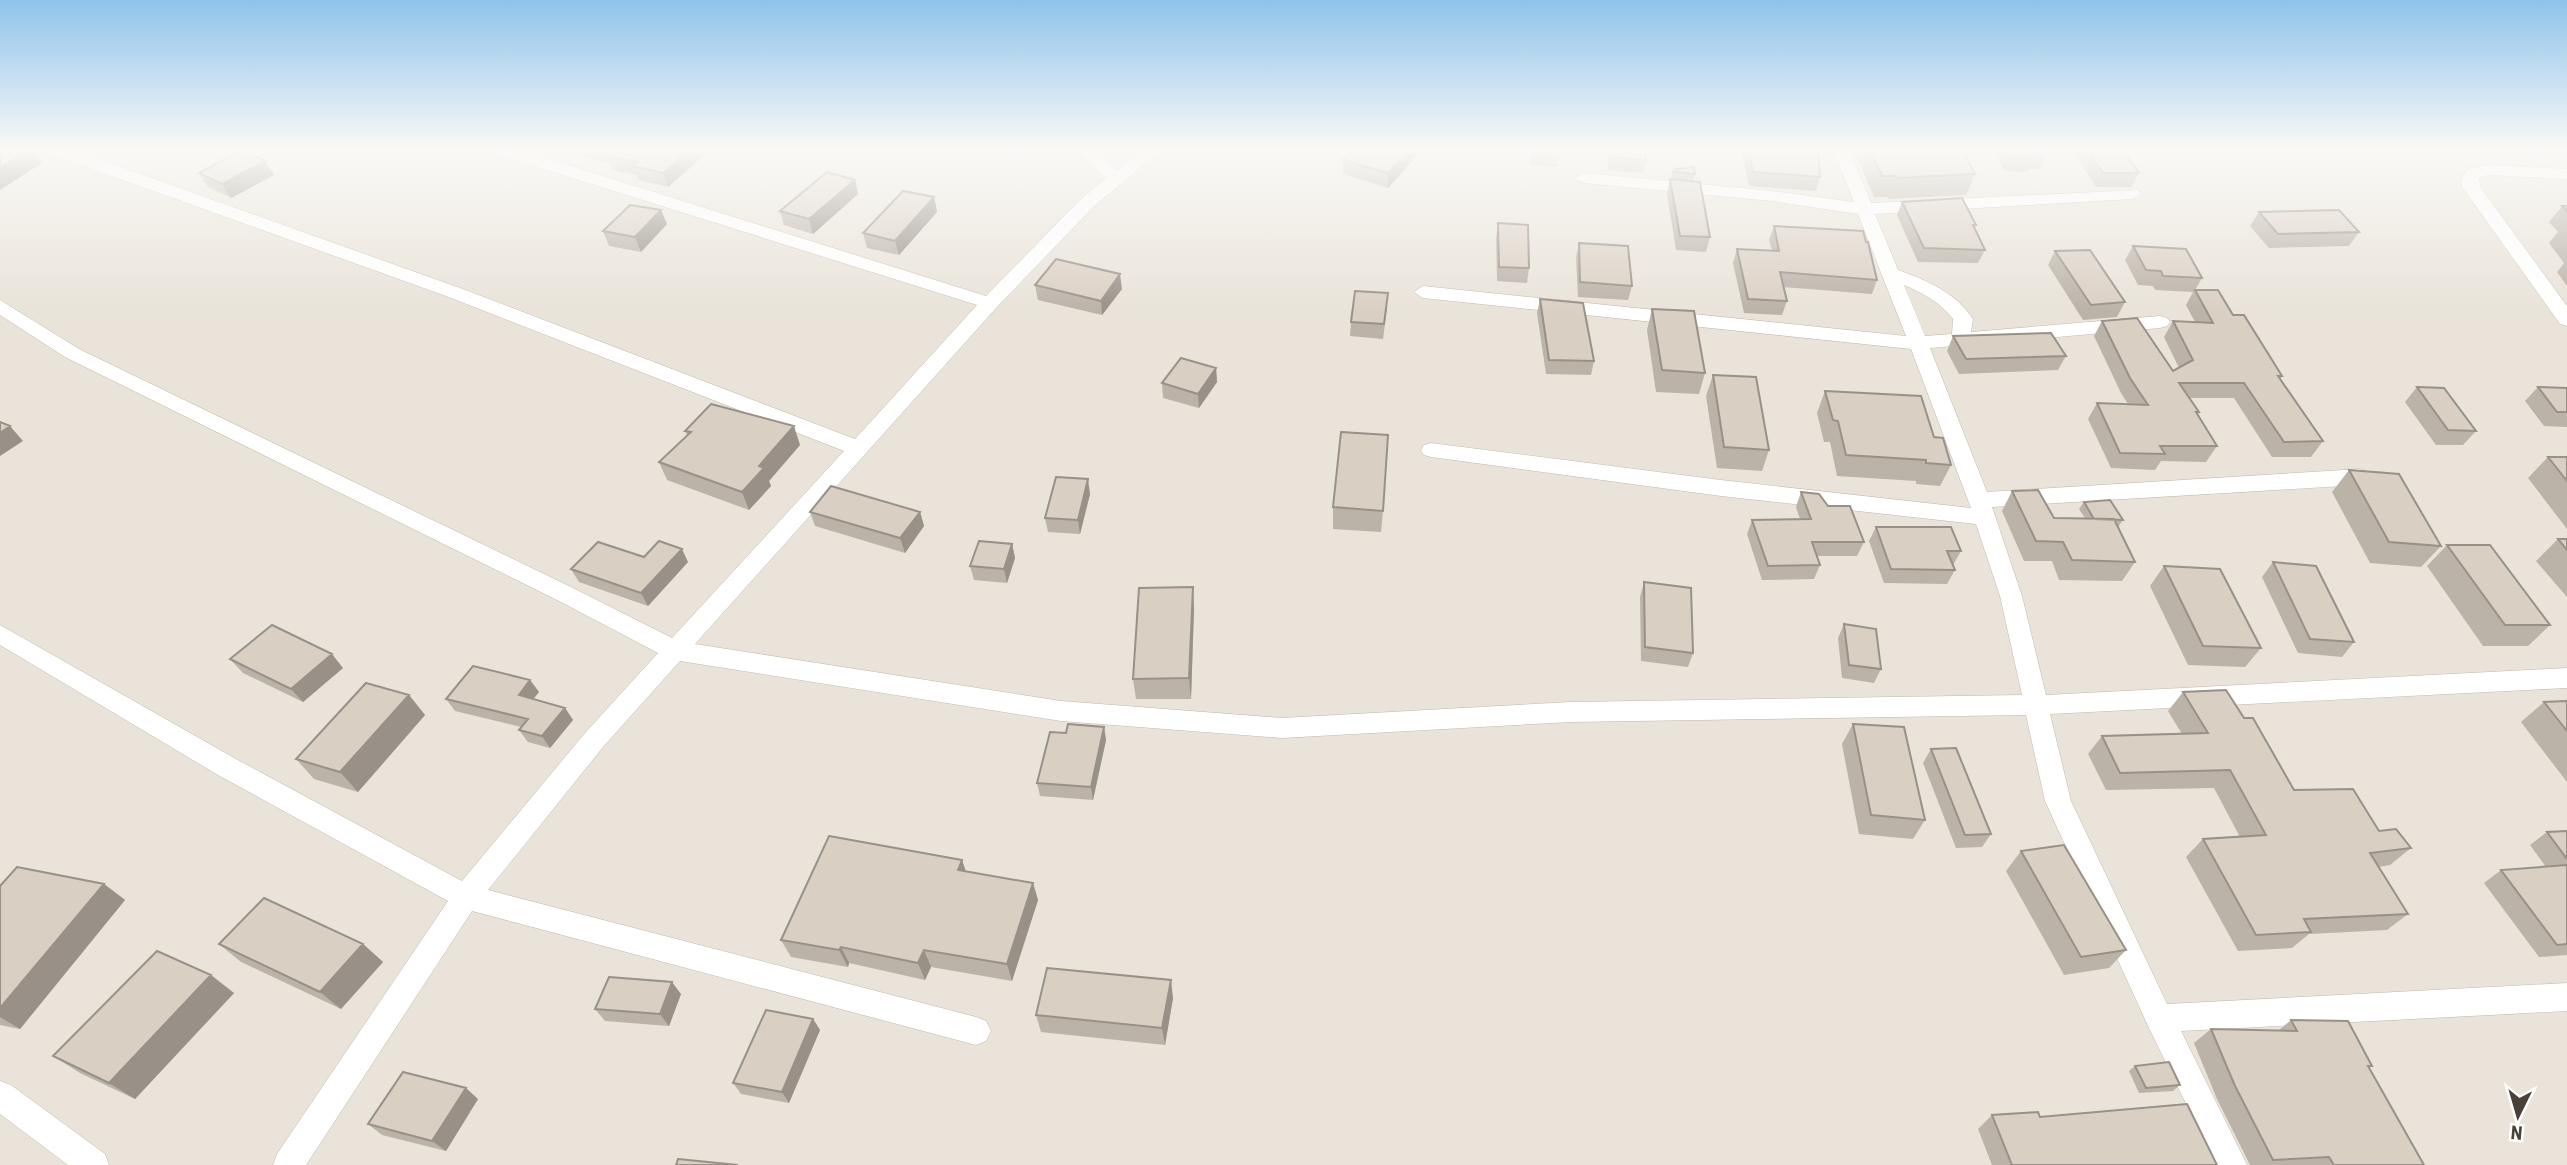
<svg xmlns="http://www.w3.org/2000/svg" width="2567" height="1165" viewBox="0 0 2567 1165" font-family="'Roboto Condensed',sans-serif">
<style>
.residential{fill:#e9e3d9}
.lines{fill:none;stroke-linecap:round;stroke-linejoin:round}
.minor-casing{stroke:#c1b8ad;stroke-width:1}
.minor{fill:#fff;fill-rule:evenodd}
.wall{fill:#bbb2a8}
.shaded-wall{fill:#999188}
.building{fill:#dacfc3;stroke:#999188;stroke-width:2}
</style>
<rect width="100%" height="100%" fill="#f5f1eb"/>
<path class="residential" d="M0,149H2567V1165H0Z"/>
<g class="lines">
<g class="minor-casing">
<path id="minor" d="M46,149H70L460,288L855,439L977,305L493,153L491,149H517L986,296L1082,198L1106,179L1076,149H1094L1117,171L1144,149H1163L1094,206L997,307L695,644L1061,701L1282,718L1571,702L2022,695L2000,596L1976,524L1721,496L1431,457L1424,455L1421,450L1424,445L1431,443L1721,480L1971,508L1911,349L1423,298L1414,292L1423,286L1906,336L1858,214L1772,201L1584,183L1575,178L1584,173L1772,191L1854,202L1833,149H1849L1871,203L2138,190L2141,194L2132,199L1875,214L1898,270C1928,281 1955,292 1973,319L1971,332L2160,316L2167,318L2170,322L2167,326L2160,328L1930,348L1987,492L2360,469L2368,472L2371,477L2368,482L2360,485L1992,507L2022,596L2046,695L2567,668V688L2050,714L2071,801L2167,1004L2567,983V1011L2181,1031L2247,1165H2216L2149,1028L2045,801L2026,715L1571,722L1282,738L1061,721L680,661L603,747L488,890L976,1017L986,1021L991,1031L986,1041L976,1045L472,911L306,1165H273L277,1154L448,901L218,775L0,645V625L236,759L462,881L585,733L658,653L559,601L65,357L0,315V300L79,349L575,589L672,638L844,451L446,296L48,153ZM1904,285C1923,293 1941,303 1953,319L1952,334L1925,336Z
M2489,165L2567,169V179L2489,175L2480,177L2479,180L2481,188L2567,306V326L2560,324L2463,188L2461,180L2468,169Z
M0,1081L11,1085L105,1154L109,1165H68L0,1114Z"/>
</g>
<use href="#minor" class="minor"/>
</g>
<path class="wall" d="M574,149H711L668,187L638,180L636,175L613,170L610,164L577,155Z
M1530,149H1559V154L1557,167L1529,165Z
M1608,149H1646V160L1643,173L1608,170Z
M1741,149H1818L1820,177L1816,191L1749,186Z
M1855,149H1962L1975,174L1966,195L1889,199L1888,197H1874L1855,152Z
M1994,149H2044L2047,155L2040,169H2030L2028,172L2004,171Z
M2074,149H2122L2139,173L2131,187H2096L2073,152Z
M1420,152L1388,188L1343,174V160Z
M1673,172L1695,174L1693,181L1671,179Z
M199,173L274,175L231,198L208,187Z
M1670,179L1710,237L1706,252L1676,250L1667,194Z
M855,180L858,194L813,234L784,225L780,211Z
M934,197L937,212L899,255L867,248L863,233Z
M1902,202L1976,225L1975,228L1985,250L1978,263L1918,262L1897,215Z
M2562,206H2567V286L2557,272L2564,263L2549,243L2558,232L2549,222Z
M2259,212L2359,232L2349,246L2269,248L2250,226Z
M1498,223L1529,268L1527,283L1497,281L1496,238Z
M667,224L641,252L609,246L603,231Z
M1774,226L1877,280L1872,294L1783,287L1787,301L1782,315L1744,313L1733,263L1737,249L1772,250L1769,240Z
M1579,243L1632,286L1628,300L1578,297L1576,258Z
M2133,246L2202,278L2195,290L2233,315L2282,376L2280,380L2323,441L2311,457H2272L2234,398H2190L2199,412L2198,414L2217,446L2206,462L2161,461L2155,470L2111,468L2088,419L2097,403L2128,404L2121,393L2094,336L2102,321L2173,371L2179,368L2164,337L2173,321L2195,322L2186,305L2193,292L2155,290L2153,286L2138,285L2125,260Z
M2055,251L2125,302L2117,317L2083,320L2048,265Z
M1035,285L1122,289L1102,315L1038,300Z
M1540,299L1594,361L1591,375L1546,374L1537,313Z
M1387,308L1383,339L1350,336L1351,322Z
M1652,309L1705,373L1699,394L1656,392L1647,330Z
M1953,336L2066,356L2058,370L1959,374L1947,351Z
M1216,368L1217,382L1199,408L1163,398L1162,383Z
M1713,375L1769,450L1762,471L1717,468L1706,396Z
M2417,387L2476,431L2463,445H2436L2405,402Z
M2538,387L2567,388V427L2544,426L2525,401Z
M1825,391L1934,437L1951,465L1940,486L1916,484V481L1837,476L1830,442H1824L1817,413Z
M685,431L800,445L769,481L771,486L749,510L667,480L659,462L687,435Z
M2548,457H2567V529L2528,478Z
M2349,470L2441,546L2421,567L2370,563L2332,492Z
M2012,491L2054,518H2085L2079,509L2084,502L2123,520L2118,527L2135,562L2122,581L2059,580L2052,561H2024L2002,511Z
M1801,492L1828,506L1864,542L1857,556H1817L1820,565L1814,579L1762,580L1747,534L1752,520L1800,519L1796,507Z
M1090,494L1080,534L1048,532L1045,518Z
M1333,507L1383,511L1381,532L1333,529Z
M810,512H920L924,526L905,553L815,526Z
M1876,527L1961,551L1953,565L1955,570L1947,584L1884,583L1869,541Z
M2558,539H2567V597L2536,561Z
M1012,544L1015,558L1007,583L974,580L970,566Z
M2447,545L2550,625L2528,646H2483L2427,566Z
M644,557L688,562L648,606L579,582L571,569Z
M2273,562L2354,642L2342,657L2298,653L2262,577Z
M2164,566L2261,648L2245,667L2188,665L2150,586Z
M1644,582L1693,653L1688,667L1641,661L1640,597Z
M1194,608L1191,699H1136L1133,679Z
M1844,624L1881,669L1874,683L1842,678L1838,638Z
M230,659L343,668L303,702L243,673Z
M530,680L539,692L533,699L565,708L573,720L550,748L528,742L519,730L521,727L455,711L446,699Z
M2183,692L2244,718L2294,790L2379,831L2411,848L2390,865L2378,867L2408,914L2387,930L2309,934L2292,948L2238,951L2186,857L2203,839L2240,837L2214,788L2106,790L2088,754L2102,736L2182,734L2168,711Z
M409,695L425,715L358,792L314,779L296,759Z
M2567,701V782L2521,722L2544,702Z
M1853,724L1925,820L1913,839L1859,834L1842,744Z
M1104,727L1106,740L1093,800L1040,796L1037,783L1066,733Z
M1931,749L1991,834L1982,847L1956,848L1923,763Z
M2567,831V955L2539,957L2484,883L2501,870L2546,867L2530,845L2547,832Z
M2021,851L2126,950L2109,968L2064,975L2006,871Z
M962,860L966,872L1033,883L1038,900L1012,981L931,967L925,980L849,963L848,967L791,957L781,940Z
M104,884L125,900L20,1029L0,1025V886Z
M219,944H363L383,962L341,1009L241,962Z
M234,993L135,1099L80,1073L53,1056Z
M681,994L669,1026L605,1021L595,1009Z
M1173,998L1165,1045L1041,1032L1036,1015Z
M813,1019L820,1030L789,1103L741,1094L733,1083Z
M2291,1020L2372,1066L2369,1068L2424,1165H2250L2217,1099L2194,1043L2211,1029L2278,1031Z
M2135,1066L2180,1085L2173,1091L2139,1093L2129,1071Z
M478,1099L446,1151L382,1135L368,1124Z
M1992,1115L2040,1117L2217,1165H1992L1978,1129Z"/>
<path class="shaded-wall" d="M31,149L42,163L0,190V168Z
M690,149H711L668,187L663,173Z
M1411,149H1421L1420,152L1388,188V173Z
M265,161L274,175L231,198L222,184Z
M855,180L858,194L813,234L809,219Z
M934,197L937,212L899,255L895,241Z
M661,210L667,224L641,252L635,237Z
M1120,274L1122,289L1102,315L1101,301Z
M1216,368L1217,382L1199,408L1198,394Z
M10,426L23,441L0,456V433Z
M794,426L800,445L769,481L771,486L749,510L742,492L759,466Z
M1088,479L1090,494L1080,534L1078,520Z
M920,512L924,526L905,553L900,538Z
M1012,544L1015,558L1007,583L1004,569Z
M682,549L688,562L648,606L641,593Z
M1193,587L1194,608L1191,699L1189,678Z
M332,654L343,668L303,702L291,689Z
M530,680L539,692L527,707L519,695Z
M409,695L425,715L358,792L340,772Z
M565,708L573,720L550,748L542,736Z
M1104,727L1106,740L1093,800L1091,787Z
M962,860L968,878L958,870Z
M1033,883L1038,900L1012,981L1007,964Z
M104,884L125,900L20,1029L0,1017V1008Z
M363,944L383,962L341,1009L320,992Z
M841,947L849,963L848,967L839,950Z
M924,950L931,967L925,980L918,963Z
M211,975L234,993L135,1099L109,1083Z
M1171,980L1173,998L1165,1045L1162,1028Z
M672,982L681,994L669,1026L660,1014Z
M813,1019L820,1030L789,1103L782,1092Z
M466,1088L478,1099L446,1151L432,1141Z"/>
<path class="building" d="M0,149H31L0,168Z
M603,149H690L663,173L632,166L637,162L607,156L612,152Z
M1354,149H1411L1388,173L1343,160Z
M1531,149H1559V154L1531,152Z
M1610,149H1646V160L1610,157Z
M1748,149H1818L1820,177L1753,172Z
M1870,149H1962L1975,174L1897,178L1896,176H1882Z
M2006,149H2044L2047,155L2033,154L2035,158L2010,157Z
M2087,149H2122L2139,173H2103Z
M242,150L265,161L222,184L199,173Z
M1694,167L1695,174L1673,172L1676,169Z
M827,172L855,180L809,219L780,211Z
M1670,179L1700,182L1710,237L1680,236Z
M903,191L934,197L895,241L863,233Z
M1962,198L1976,225H1973L1985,250L1924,248L1902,202Z
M630,205L661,210L635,237L603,231Z
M2562,206H2567V212Z
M2339,210L2359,232L2278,234L2259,212Z
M1498,223L1528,225L1529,268L1499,267Z
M1774,226L1863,231L1866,242H1868L1877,280L1780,272L1787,301L1748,299L1737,249L1779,251Z
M1579,243L1628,246L1632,286L1580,282Z
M2133,246L2186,249L2202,278L2163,276L2161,271L2146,270Z
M2090,250L2125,302L2091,305L2055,251Z
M1056,259L1120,274L1101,301L1035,285Z
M2195,290H2218L2233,315H2244L2282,376H2278L2323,441L2284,442L2244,383H2179L2199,412H2196L2217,446H2160L2165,454L2120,453L2097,403L2148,405L2130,378L2102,321L2137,318L2173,371L2193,360L2173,321L2213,323Z
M1355,291L1388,293L1384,324L1351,322Z
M1540,299L1583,303L1594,361L1549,360Z
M1652,309L1694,311L1705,373L1662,370Z
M2051,333L2066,356L1966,359L1953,336Z
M1181,358L1216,368L1198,394L1162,383Z
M1713,375L1756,377L1769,450L1724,447Z
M2417,387L2444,388L2476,431L2448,430Z
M2538,387L2567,388V412H2557Z
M1825,391L1921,396L1934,437L1943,438L1951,465L1926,463V460L1846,455L1838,421L1833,420Z
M711,404L794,426L759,466L764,468L742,492L659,462L691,432L685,431Z
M0,422L10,426L0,433Z
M1341,432L1388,435L1383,511L1333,507Z
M2548,457H2567V481Z
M2349,470L2399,474L2441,546L2389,542Z
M1056,477L1088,479L1078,520L1045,518Z
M831,486L920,512L900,538L810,512Z
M2038,490L2054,518L2114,519L2135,562L2072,560L2063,542L2036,541L2012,491Z
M1801,492L1819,494L1828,506H1850L1864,542H1812L1820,565L1768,566L1752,520L1811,519Z
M2110,500L2123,520L2094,519L2084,502Z
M1876,527H1951L1961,551H1947L1955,570L1891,569Z
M2558,539H2567V550Z
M659,541L682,549L641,593L571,569L598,542L644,557Z
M979,541L1012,544L1004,569L970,566Z
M2447,545H2490L2550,625H2505Z
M2273,562L2316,566L2354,642L2310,639Z
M2164,566L2220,569L2261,648L2203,646Z
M1644,582L1691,588L1693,653L1645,647Z
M1193,587L1189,678L1133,679L1139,588Z
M1844,624L1876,629L1881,669L1849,665Z
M272,625L332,654L291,689L230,659Z
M473,666L530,680L519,695L565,708L542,736L519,730L528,719L446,699Z
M366,683L409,695L340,772L296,759Z
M2226,690L2244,718H2253L2294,790L2353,789L2379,831L2396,829L2411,848L2370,853L2408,914L2304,919L2311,932L2256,935L2203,839L2266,835L2230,770L2120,773L2102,736L2208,733L2183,692Z
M2567,701V731L2544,702Z
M1068,724L1104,727L1091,787L1037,783L1050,732L1066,733Z
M1853,724L1904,727L1925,820L1871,815Z
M1956,748L1991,834L1965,835L1931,749Z
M2567,831V859L2547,832Z
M829,836L962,860L958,870L1033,883L1007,964L924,950L918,963L841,947L839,950L781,940Z
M2064,845L2126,950L2081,957L2021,851Z
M2567,865V944L2557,945L2501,870Z
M17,867L104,884L0,1008V886Z
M264,898L363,944L320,992L219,944Z
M157,951L211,975L109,1083L53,1056Z
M1047,968L1171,980L1162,1028L1036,1015Z
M609,977L672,982L660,1014L595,1009Z
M766,1010L813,1019L782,1092L733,1083Z
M2291,1020L2348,1021L2372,1066H2368L2424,1165H2334L2329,1157L2273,1160L2235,1086L2211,1029L2297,1031Z
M2169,1062L2180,1085L2146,1088L2135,1066Z
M403,1072L466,1088L432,1141L368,1124Z
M2187,1104L2217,1165H2012L1992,1115L2038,1112L2040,1117Z
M678,1159L738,1165H676Z"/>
<linearGradient id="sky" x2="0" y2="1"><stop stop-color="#8fc3eb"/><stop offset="0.48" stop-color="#faf9f6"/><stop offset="1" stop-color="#faf9f6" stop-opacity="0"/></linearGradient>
<rect width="2567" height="312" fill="url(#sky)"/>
<g transform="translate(2518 1116) rotate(185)" stroke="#ffffff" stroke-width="5" paint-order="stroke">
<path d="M0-5L12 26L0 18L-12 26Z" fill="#494139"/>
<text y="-10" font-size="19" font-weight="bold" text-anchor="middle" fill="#494139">N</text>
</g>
</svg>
